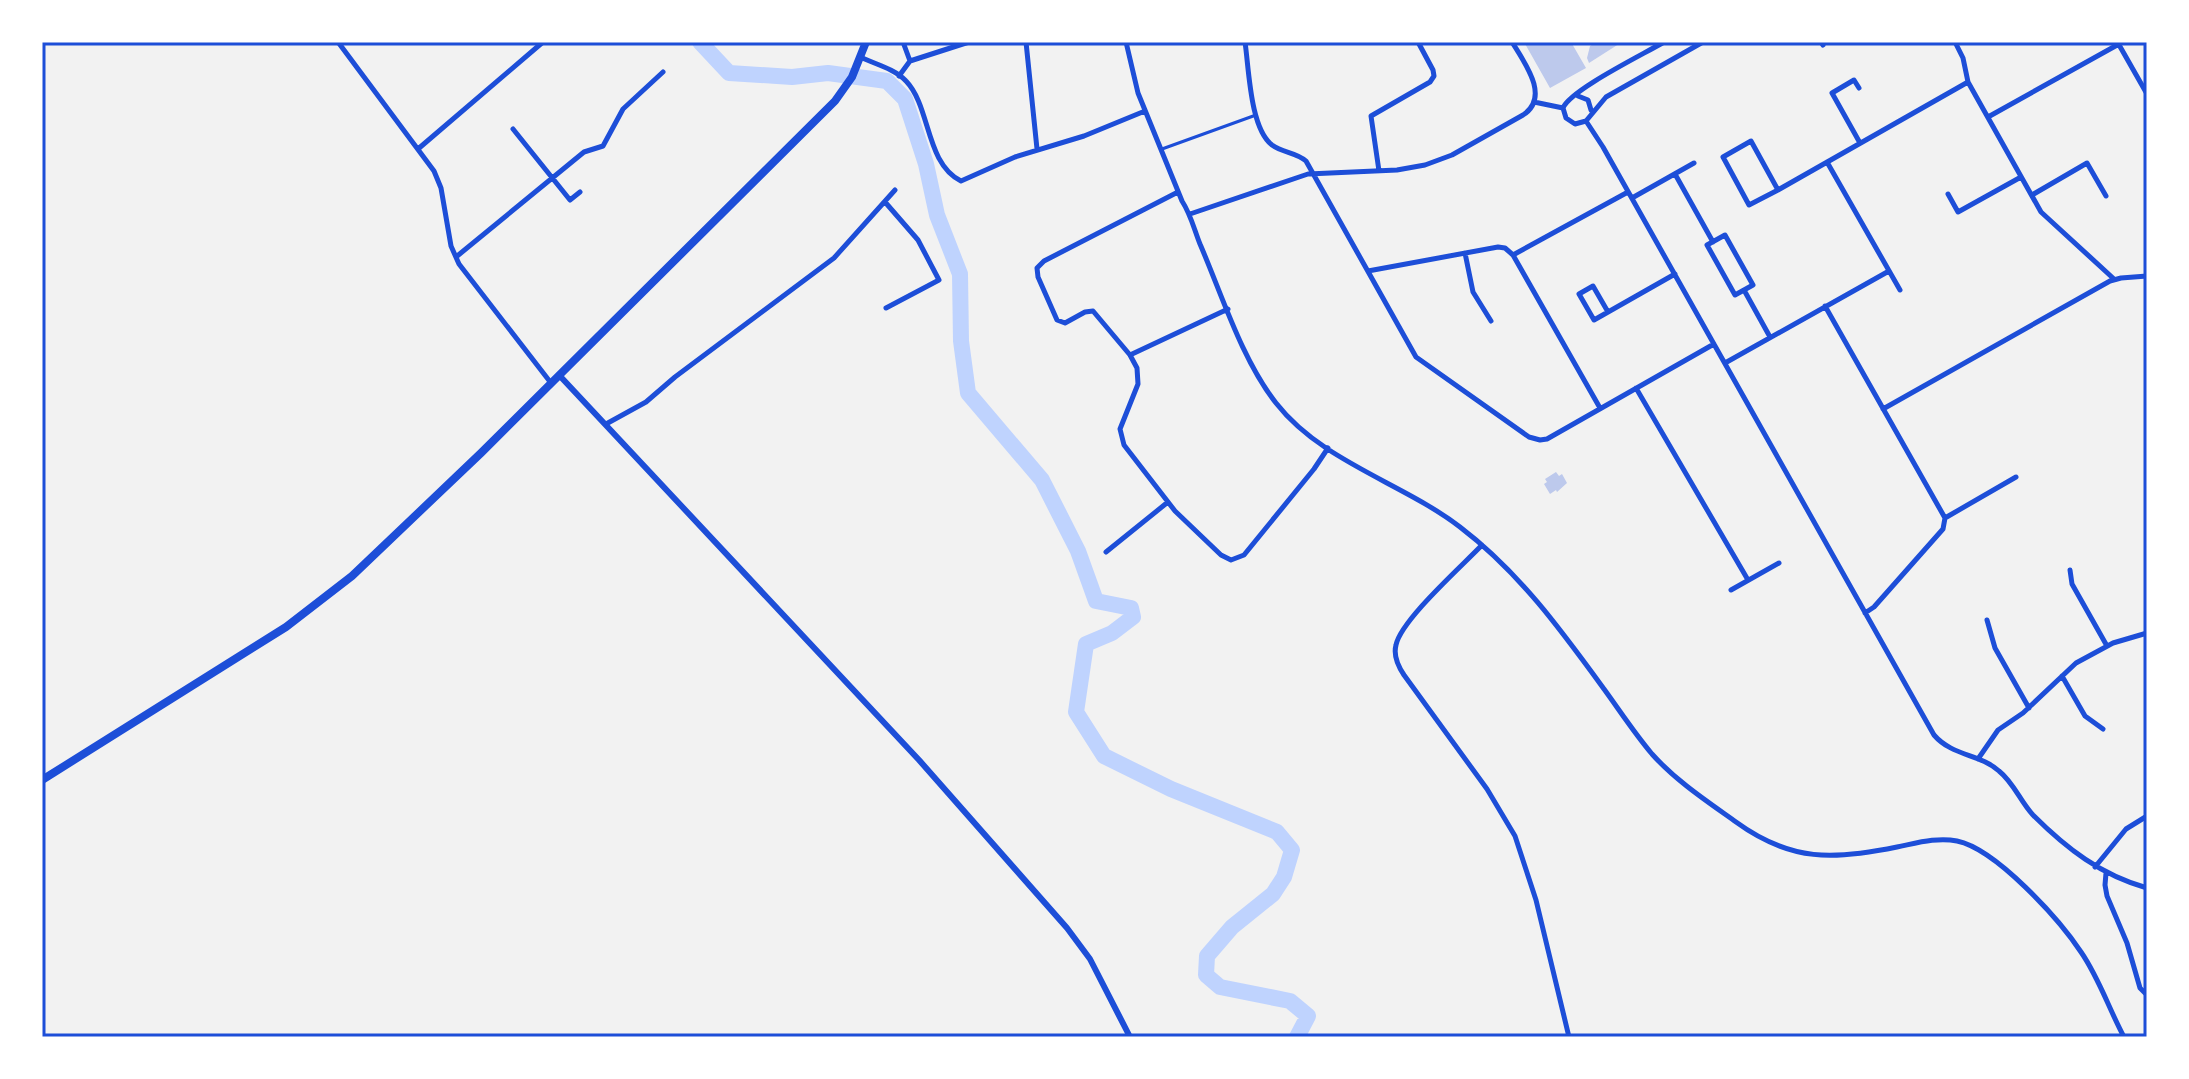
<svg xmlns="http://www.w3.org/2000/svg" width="2189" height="1079" viewBox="0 0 2189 1079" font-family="'Asap Condensed',sans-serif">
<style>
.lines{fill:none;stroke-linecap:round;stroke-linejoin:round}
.river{stroke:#bfd3fe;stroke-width:16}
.building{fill:#bdc9ec}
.service{stroke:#1d4ed8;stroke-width:3}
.minor{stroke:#1d4ed8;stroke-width:5}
.tertiary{stroke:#1d4ed8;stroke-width:6}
.primary{stroke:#1d4ed8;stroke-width:8}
.neatline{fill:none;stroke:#1d4ed8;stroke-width:3}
</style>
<rect width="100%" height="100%" fill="#f2f2f2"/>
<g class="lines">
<path class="river" d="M700,42L729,73L792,77L828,73L887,81L905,99L926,164L937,215L960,274L961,341L968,393L1042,480L1078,551L1096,601L1131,608L1133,617L1112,633L1086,644L1076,712L1104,756L1171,789L1277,832L1292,850L1284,877L1273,894L1232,927L1207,956L1206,975L1220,987L1290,1001L1308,1016L1297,1037"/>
</g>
<path class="building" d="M1524,42H1571L1586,68L1550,88Z
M1597,42H1622L1589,63L1587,58L1590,46Z
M1556,472L1559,476L1562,474L1567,483L1557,492L1556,490L1550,494L1544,484L1547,482L1545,479Z"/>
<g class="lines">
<path class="service" d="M1162,149L1256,115"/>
<path class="minor" d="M338,42L434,171L441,188L451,246L459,264L551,383
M903,42L910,61
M1026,42L1037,149
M1126,42L1138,93L1182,201C1191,215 1194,229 1200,244C1222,295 1242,360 1276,403C1322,462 1403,483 1460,527C1519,572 1561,630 1604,689C1620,711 1635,734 1652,754C1676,781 1708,802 1736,822C1791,862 1834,860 1897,847C1917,843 1937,837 1957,841C1996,849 2059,919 2081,952C2099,978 2109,1009 2124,1037
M1245,42C1249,69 1250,128 1272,145C1283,153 1296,152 1306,161L1416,357L1529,437L1540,440L1547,439L1714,344
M1664,42C1644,54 1570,90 1563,108L1566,118L1575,124L1586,121L1606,97L1703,42
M1821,42L1823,45
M2118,43L2147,94
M860,57C875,64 895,69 906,81C931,107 925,163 961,181L1015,157L1084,136L1145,111
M899,76L910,61L969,42
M1968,82L2041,212L2114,279
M1859,88L1854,80L1832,93L1860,143
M1578,96L1588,100L1591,110
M1534,102L1563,108
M1988,117L2119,44
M1586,121L1603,147L1934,735C1952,756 1980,754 1999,771C2014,783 2020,801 2033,815C2067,849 2101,875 2147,888
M513,129L570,200L580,192
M418,149L543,42
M1827,162L1900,290
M1379,171L1371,116L1430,82L1434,76L1433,70L1418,42
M1675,174L1713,242
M1778,190L1751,141L1723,157L1749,205L1778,190L1968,82L1963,58L1955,42
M1178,192L1044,261L1037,268L1038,277L1057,320L1065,323L1085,312L1093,311L1130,355L1137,368L1138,384L1120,429L1124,445L1175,511L1221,555L1231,560L1244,555L1314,469L1328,448
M1948,194L1958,212L2021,177
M2032,195L2087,163L2106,196
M1632,198L1694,163
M885,202L918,240L939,280L886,308
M1190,214L1308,174L1397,170L1425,165L1452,155L1523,115C1551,97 1524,62 1512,42
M1725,235L1753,285L1735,295L1707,245Z
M1465,253L1473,292L1491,321
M1513,255L1628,192
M456,257L584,152L603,146L623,109L663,72
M1368,271L1498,247L1505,248L1513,255L1600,408
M1744,290L1770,337
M1825,306L1945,518
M1608,312L1593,286L1579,294L1594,320L1675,274
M1130,355L1228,309
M1725,363L1889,271
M1636,388L1748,580
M1883,409L2110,281L2121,278L2147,276
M606,424L646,402L675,377L834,258L895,190
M1482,545C1462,566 1401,620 1396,645C1393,656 1398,666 1404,675L1487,789L1515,836L1536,900L1569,1037
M1106,552L1168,502
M2070,570L2072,584L2107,646
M1731,590L1779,563
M1865,613L1874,607L1943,529L1945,518L2016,477
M1987,620L1995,648L2029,708
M2062,676L2085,716L2103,729
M1978,759L1998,730L2023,713L2076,663L2113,643L2147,633
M2095,867L2126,829L2147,816
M2106,873L2105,885L2107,896L2127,943L2140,988L2147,995"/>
<path class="tertiary" d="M559,375L919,760L1067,928L1090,959L1130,1037"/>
<path class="primary" d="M42,780L286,627L352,576L481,453L835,101L852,77L866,42"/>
</g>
<rect width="2189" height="1079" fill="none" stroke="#ffffff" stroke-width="88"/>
<rect x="44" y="44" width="2101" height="991" class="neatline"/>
</svg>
